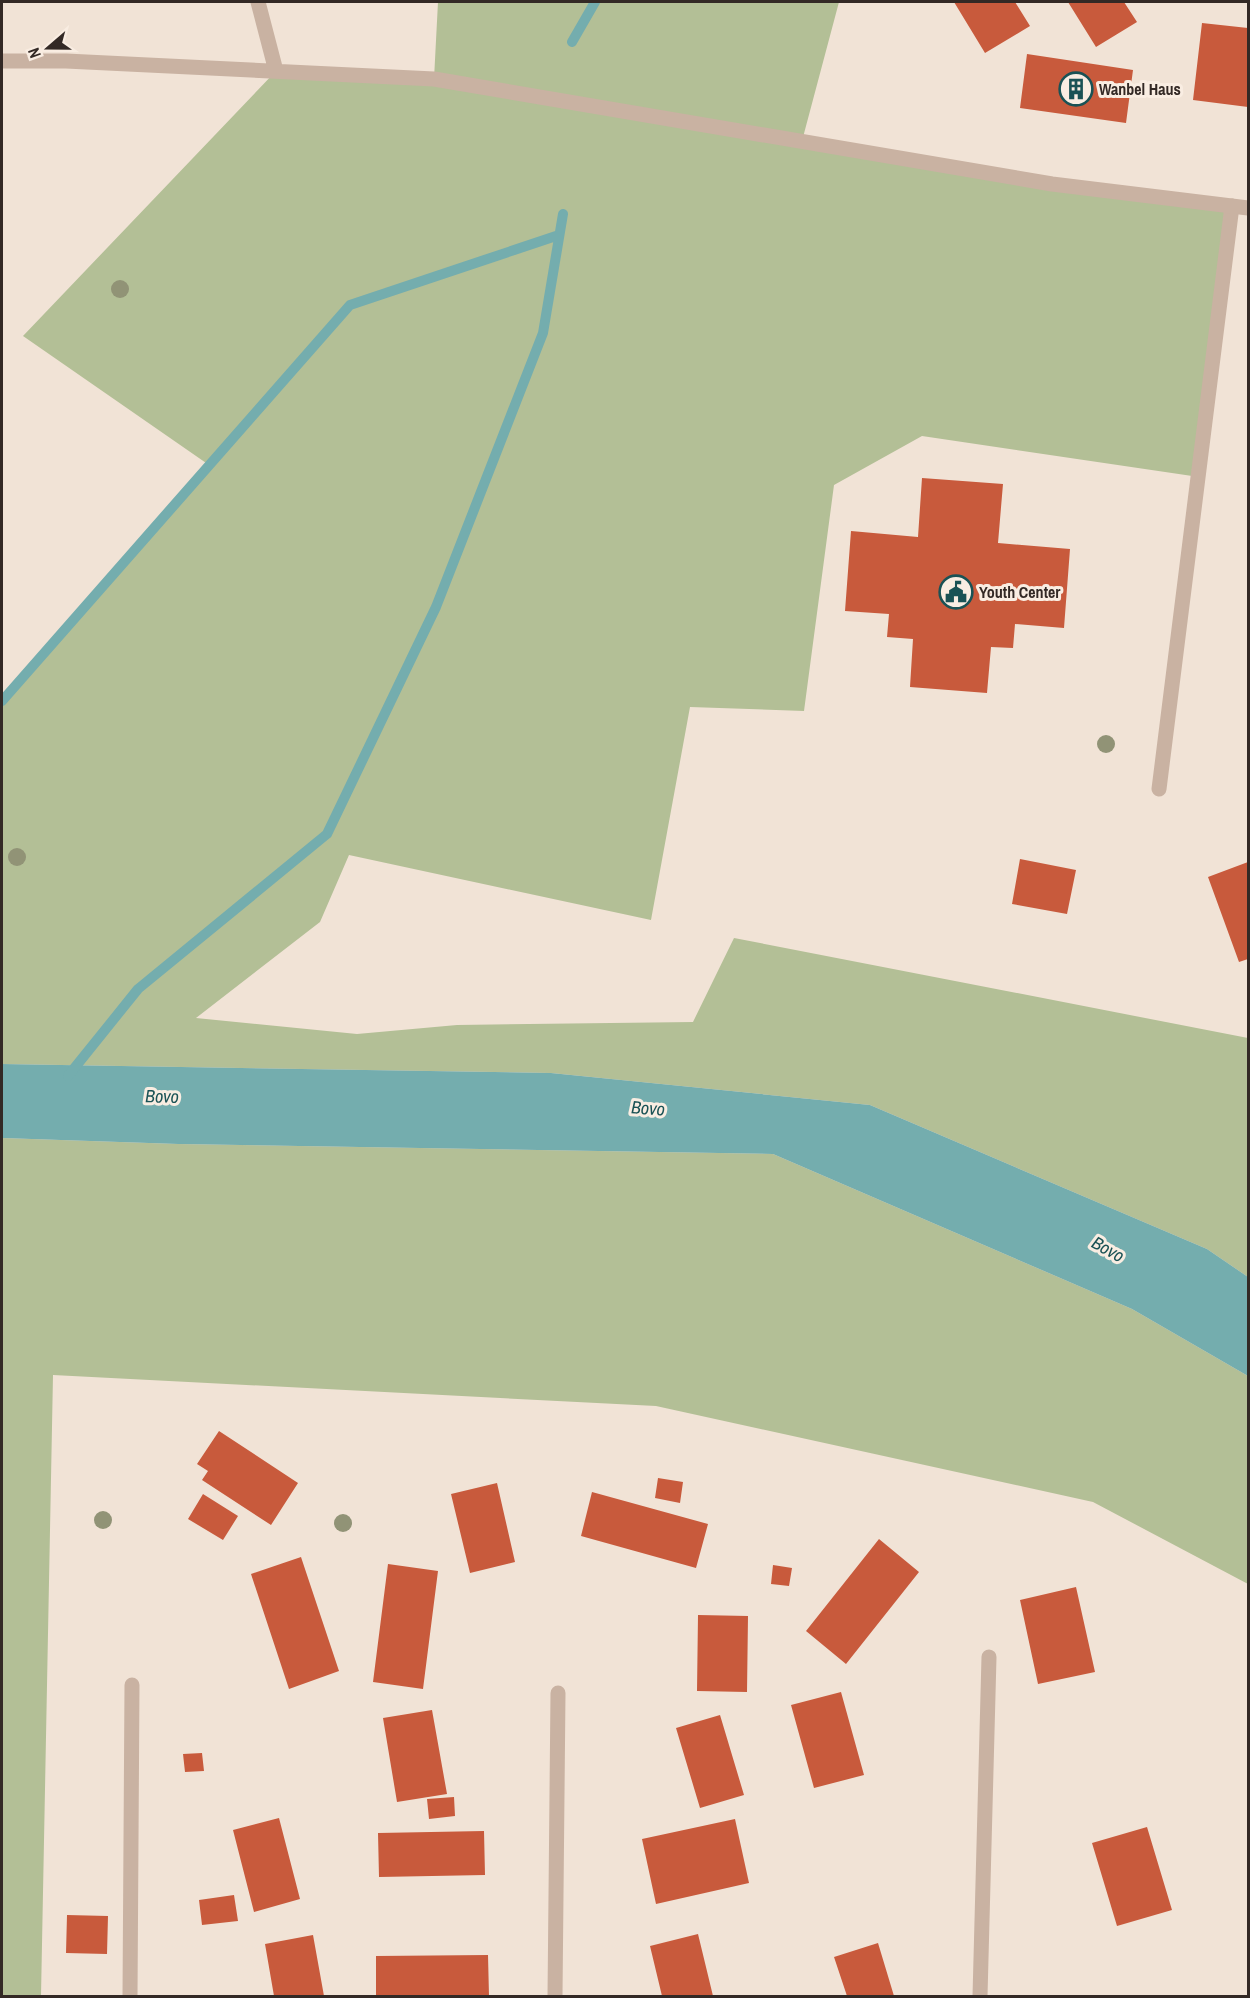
<svg xmlns="http://www.w3.org/2000/svg" width="1250" height="1998" viewBox="0 0 1250 1998" font-family="'Archivo Narrow',sans-serif">
<style>
.green{fill:#b3bf96}
.water{fill:#74adae}
.lines{fill:none;stroke-linecap:round;stroke-linejoin:round}
.stream{stroke:#74adae;stroke-width:10}
.building{fill:#c85a3c}
.lane{stroke:#c9b2a2;stroke-width:15}
.street{stroke:#c9b2a2;stroke-width:15}
.tree{fill:#919376}
.labels{text-anchor:middle;dominant-baseline:central;stroke-width:6;stroke-linejoin:round;paint-order:stroke}
.poi-label{font-size:16px;font-weight:bold;fill:#332925;stroke:#f9ede2;text-anchor:start}
.water-label{font-size:18px;font-style:italic;fill:#1a5255;stroke:#f9ede2}
</style>
<rect width="100%" height="100%" fill="#f1e3d6"/>
<path class="green" d="M438,2H839L802,141L1232,206L1199,477L922,436L834,485L804,711L690,707L651,920L349,855L320,922L196,1018L357,1034L457,1025L693,1022L734,938L1248,1038V1277L1207,1249L870,1105L551,1073L2,1064V701L209,465L23,336L276,71L434,79Z
M2,1138L178,1144L773,1154L1132,1309L1248,1376V1584L1093,1502L656,1406L53,1375L41,1996H2Z"/>
<path class="water" d="M2,1064L551,1073L870,1105L1207,1249L1248,1277V1376L1132,1309L773,1154L178,1144L2,1138Z"/>
<g class="lines">
<path class="stream" d="M572,42L595,2
M2,701L350,305L559,235
M68,1076L138,989L327,834L436,607L543,333L563,214"/>
</g>
<path class="building" d="M954,2H1015L1030,26L985,53Z
M1068,2H1124L1137,22L1096,47Z
M1202,23L1248,28V107L1193,100Z
M1027,54L1133,70L1126,123L1020,108Z
M922,478L1003,484L998,543L1070,549L1064,628L1015,624L1013,648L991,647L987,693L910,687L913,639L887,637L889,614L845,611L851,531L918,537Z
M1020,859L1076,870L1067,914L1012,904Z
M1248,862V959L1239,962L1208,877Z
M219,1431L298,1483L271,1525L202,1480L208,1471L197,1464Z
M658,1478L683,1482L680,1503L655,1498Z
M497,1483L515,1562L470,1573L451,1494Z
M592,1492L708,1524L696,1568L581,1536Z
M203,1494L238,1516L223,1540L188,1519Z
M879,1539L919,1572L846,1664L806,1631Z
M301,1557L339,1671L289,1689L251,1574Z
M388,1564L438,1571L423,1689L373,1682Z
M773,1565L792,1568L789,1586L771,1584Z
M1076,1587L1095,1672L1038,1684L1020,1600Z
M698,1615L748,1616L747,1692L697,1691Z
M841,1692L864,1775L814,1788L791,1705Z
M432,1710L447,1794L397,1802L383,1718Z
M720,1715L744,1795L700,1808L676,1728Z
M202,1753L204,1771L185,1772L183,1754Z
M454,1797L455,1816L429,1819L427,1799Z
M279,1818L300,1899L254,1912L233,1830Z
M735,1819L749,1883L656,1904L642,1839Z
M1147,1827L1172,1910L1117,1926L1092,1843Z
M484,1831L485,1875L379,1877L378,1833Z
M234,1895L238,1921L202,1925L199,1900Z
M67,1915L108,1916L107,1954L66,1953Z
M698,1934L713,1996H662L650,1946Z
M313,1935L324,1996H274L265,1944Z
M878,1943L894,1996H847L834,1957Z
M488,1955L489,1996H376V1956Z"/>
<g class="lines">
<path class="lane" d="M1159,789L1232,206"/>
<path class="street" d="M258,2L276,71
M2,61H66L434,79L1052,184L1248,208
M130,1996L132,1685
M555,1996L558,1693
M980,1996L989,1657"/>
</g>
<g class="tree">
<circle cx="120" cy="289" r="9"/>
<circle cx="1106" cy="744" r="9"/>
<circle cx="17" cy="857" r="9"/>
<circle cx="103" cy="1520" r="9"/>
<circle cx="343" cy="1523" r="9"/>
</g>
<defs>
<g id="building-ring" transform="scale(1.725)"><circle r="9.5" fill="#f9ede2" stroke="#1a5255" stroke-width="1.5"/><path d="M-4-6H4V6H1V3H-1V6H-4ZM-2.5-4.3h1.7v1.8h-1.7ZM.8-4.3h1.7v1.8H.8ZM-2.5-1h1.7V.8h-1.7ZM.8-1h1.7V.8H.8Z" fill="#1a5255"/></g>
<g id="civic-ring" transform="scale(1.725)"><circle r="9.5" fill="#f9ede2" stroke="#1a5255" stroke-width="1.5"/><path d="M-.6-6.5H3V-4.5H.6V-3L4-1V1h2V6H-6V1h2V-1L-.6-3ZM-1.2 2.5V6h2.4V2.5Z" fill="#1a5255"/></g>
</defs>
<g fill-rule="evenodd">
<use href="#building-ring" x="1076" y="89"/>
<use href="#civic-ring" x="956" y="592"/>
</g>
<g class="labels">
<g class="poi-label">
<text x="1099" y="89">Wanbel Haus</text>
<text x="979" y="592">Youth Center</text>
</g>
<g class="water-label">
<text transform="translate(162 1096) rotate(1)">Bovo</text>
<text transform="translate(648 1108) rotate(4)">Bovo</text>
<text transform="translate(1108 1249) rotate(29)">Bovo</text>
</g>
</g>
<rect width="1250" height="1998" fill="none" stroke="#332925" stroke-width="6"/>
<g transform="translate(48 48) rotate(250)" stroke="#f9ede2" stroke-width="4.5" paint-order="stroke">
<path d="M0-4.5L10 22L0 15L-10 22Z" fill="#332925"/>
<text y="-9" font-size="16" font-weight="bold" text-anchor="middle" fill="#332925">N</text>
</g>
</svg>
